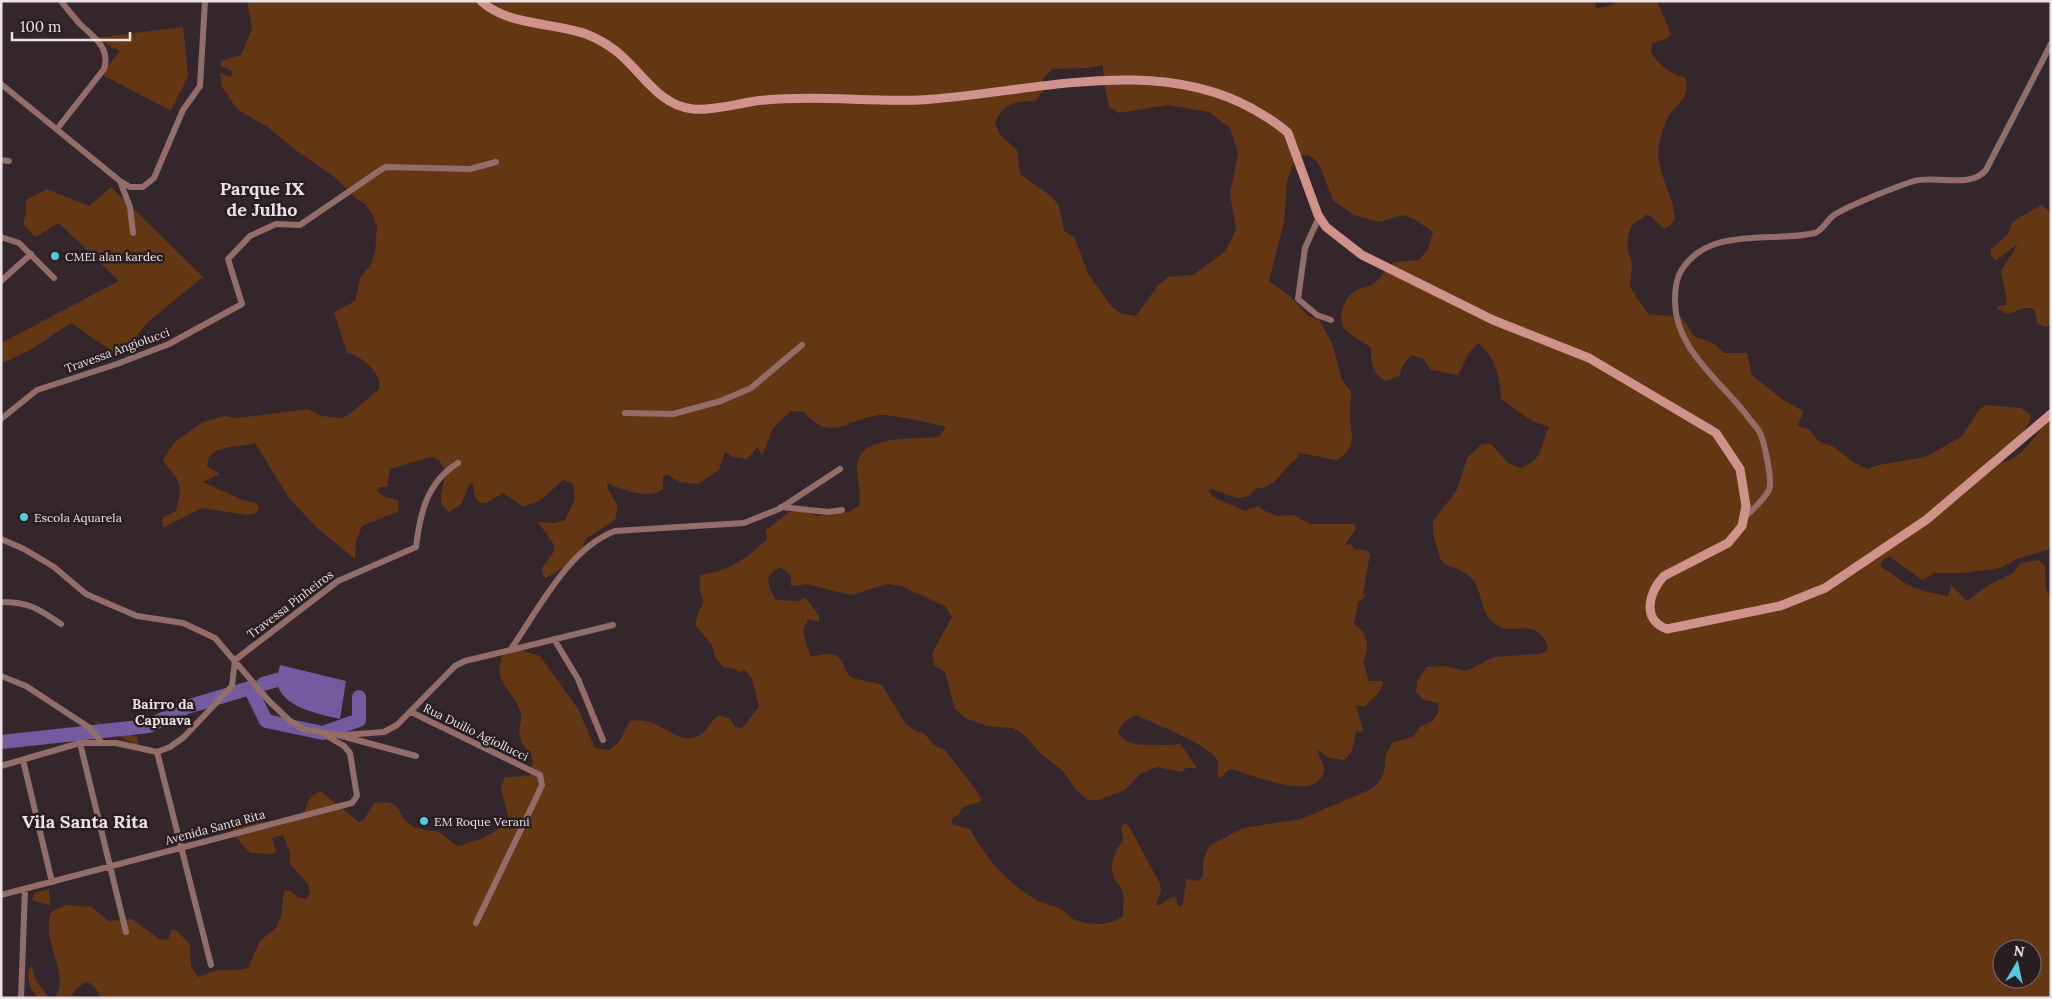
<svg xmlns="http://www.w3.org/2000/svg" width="2052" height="999" viewBox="0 0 2052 999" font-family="Lora,serif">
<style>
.green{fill:#633714;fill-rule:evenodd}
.water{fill:#745ba0}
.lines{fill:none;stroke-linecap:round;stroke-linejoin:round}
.river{stroke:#745ba0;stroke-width:14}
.street{stroke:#936e69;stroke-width:6}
.secondary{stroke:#cf938c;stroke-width:9}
.poi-dot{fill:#55cadf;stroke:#2a1d21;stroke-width:2}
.labels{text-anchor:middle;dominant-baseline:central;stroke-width:5;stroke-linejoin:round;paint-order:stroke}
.poi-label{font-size:12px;fill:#ece2e5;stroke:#2a1d21;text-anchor:start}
.street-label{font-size:12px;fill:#ece2e5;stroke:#2a1d21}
.neighbourhood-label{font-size:14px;font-weight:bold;fill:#ece2e5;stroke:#2a1d21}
.district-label{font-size:18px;font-weight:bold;fill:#ece2e5;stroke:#2a1d21}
</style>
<rect width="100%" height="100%" fill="#35262b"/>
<path class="green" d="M247,1H1598L1595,4L1596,8L1606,7L1620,1H1657L1671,34L1666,39L1652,43L1651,53C1660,66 1670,74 1686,78C1690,102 1675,103 1666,121C1663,128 1661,137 1659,144C1654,171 1674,193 1675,219L1670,226L1663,228L1651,216L1646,215L1632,225L1629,232L1627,247L1632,263L1630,287L1648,314L1681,317L1694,336L1715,344L1724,353H1747L1752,375L1782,399L1803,411L1802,416L1797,425L1810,430L1818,441L1834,447L1853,462L1867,469L1879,465L1925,457L1961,437L1980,409L1986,405L2021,408L2031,415C2029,434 2007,446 1993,456L1997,463C2024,460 2033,436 2051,417L2050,549L2017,559L2000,568L1963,573H1934L1922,580L1890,557L1884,559L1880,565L1882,568C1894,573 1895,578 1905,583C1919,591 1933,593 1948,596L1951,585L1967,601L1987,586L2013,573L2021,563L2039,560L2045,566L2046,589L2051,597V998H101C97,990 94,983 85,982L75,990L70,998H55C72,974 38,938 52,911L66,905L92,907L108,921L132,919L161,940L169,939L171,930H176L190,944L191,966L198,977C205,976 211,971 218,970C228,970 237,971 248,968L260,941L276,928L281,916L284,891L288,890L300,898L306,899L310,893L308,884L290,864V852L283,835L272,838L276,851L274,854L250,853L231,832C241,801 259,825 273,826C277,826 282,825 285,824L294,814L303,819C306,808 308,792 322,792L359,822L364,820L374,803C405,798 395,816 411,825C420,831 429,829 438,832C445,834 450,843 458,846L481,839L510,823L501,788L505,777L529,776C539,751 525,755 520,737C517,729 524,719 520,710C510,687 492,682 503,654L516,649L540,656L578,709L595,748L609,750L619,742L630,721C659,715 674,744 695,737C709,733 710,719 720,715L730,719L735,727L742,728L759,707L752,679L745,670L739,672L736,669L723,667L715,657L712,645L695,625L698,613L704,602L700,591V575C730,571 746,559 767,539L766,530L789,512H806L817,516L848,512L859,506C862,491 857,482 857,468C858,433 915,440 939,437L946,427C932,423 895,415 881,415C848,417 832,445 804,412L791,411L773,428L762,456L758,447L747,459L733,457L725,452L719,470L698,484L680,482L666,474L663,477V489C649,501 621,489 607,483C608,499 622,497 615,520L587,538L584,543L583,552L578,558L546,578L543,575L542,568L553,553L555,546L538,522L555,523L565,520L575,499L573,483L563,480L542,499L524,507L503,493L486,503H480L475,497L473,484L470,483L461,504L449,512C433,502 446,485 445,470L439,460L431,457L390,469L387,487H379L377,491L383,496L398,500L399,511L362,526L356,541L355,559L317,528L289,498L255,443C238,448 209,443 207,466L220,474L203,482L240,499L257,504L259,509L257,513L248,515L202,508L163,528L162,518L176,511C178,501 183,489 177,479C173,472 167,468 163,459L175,442L203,422L224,416L238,418L308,409L322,416L342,418L351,413L379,389C383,373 361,355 347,353L334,312L355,301L361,276L370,266L375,253L377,227L372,214L365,204L354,197L336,178L294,149L269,128L237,109L222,87L220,73L231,77L232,71L221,66V61L241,55L252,29ZM1103,65L1104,82L1109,107L1119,113L1168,105L1209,112L1230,128L1238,153L1230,194L1236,230L1225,252L1193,275L1169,277L1158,285L1136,316L1122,314L1112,307L1089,275L1074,237L1064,231L1059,206L1051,196L1020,174L1017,150L1000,135L995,123C1003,103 1015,101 1035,101L1043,91V79L1052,69L1087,68ZM1308,155L1318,162L1333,200L1354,215L1379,222L1403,215L1414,219L1433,232L1428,249L1419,260C1412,261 1403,261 1396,262C1386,265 1384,275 1377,281C1371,287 1364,287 1357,290C1346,294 1339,313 1342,324C1346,335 1362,340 1371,348C1371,364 1372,373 1386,381L1399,376L1403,365L1412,355L1423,359L1431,370L1458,375L1469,353L1478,343C1496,358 1500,376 1501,399L1532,421L1549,427C1539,447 1546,458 1520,468L1508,463L1491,444H1482L1467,458L1457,490L1433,521V533L1440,558L1445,565C1492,576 1472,606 1495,624C1512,638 1535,614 1548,647L1545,652L1539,654L1494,657L1466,671L1444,666L1427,667L1417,681L1416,692L1424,700L1438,703L1439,711L1433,721L1420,727L1413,737L1393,742L1386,754L1384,772L1378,784L1367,791L1301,819L1243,828L1209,846L1203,860V875L1199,881L1186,879L1183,904L1181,907L1178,905L1175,896C1167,898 1164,905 1156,905L1161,891L1160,884L1129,826L1124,823L1121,828L1123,840C1116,850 1108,865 1114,878C1116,881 1119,884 1121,888C1125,897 1123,907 1123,916C1109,927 1091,925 1075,920C1070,918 1067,913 1063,910C1055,905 1043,904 1035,899C1006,882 986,858 970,829L952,824V819L959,814L963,807L982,801L977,791L945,750L933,745L925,734L915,731L905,723L882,685C873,681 857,681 850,676C843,670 845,659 834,655C826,652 818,657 810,656L803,631L808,619L819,622V616L806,598L797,601L776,600C768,586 762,575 781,567L791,576V586L807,584L851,595L887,584L901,586L945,606L952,617L932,653L934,665L945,672L955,709L965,718L987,726L1013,728L1024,735L1041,754L1062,770L1077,791L1088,800H1099L1125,790L1140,774L1157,767L1182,772L1186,768H1197L1180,743C1173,746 1167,745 1160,745C1143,744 1129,748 1118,733C1122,723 1127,719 1136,715C1155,724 1204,743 1215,757C1221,763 1215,772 1219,779L1230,769C1249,773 1316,804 1324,772C1325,764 1318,757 1318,750L1329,758L1344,760C1354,753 1354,742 1356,731L1361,732L1363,730L1356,706H1365L1378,694L1383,683L1382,681H1369L1363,662C1371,649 1367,631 1354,624L1358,603L1365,596L1363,594L1370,554L1367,551L1354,549L1351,544L1345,545L1356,528L1354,524H1310L1293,515L1278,516L1265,511L1258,506L1245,511L1213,497L1208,491L1212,489L1237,498L1249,496L1255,489C1281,486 1279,470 1298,458L1299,453L1337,460C1356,447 1352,439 1350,419C1349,410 1352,400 1351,391L1342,380L1332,343L1319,320L1308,316L1290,296L1269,281L1284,222L1287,182L1296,156ZM2002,949H2032V979H2002Z
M183,27L188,76L171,111L101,74L120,51L95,38Z
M111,187L203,277L148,322L119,356L71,323L32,349L5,362H1V343L119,281L59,223L35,237L23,224L26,213V200L47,189L89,206Z
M2042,205L2051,213V325L2045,327L2037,323L2035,311L2032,308H2024L2008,314L1997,309L1999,306L2006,305L2007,301L2001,271L2018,244L1996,260L1991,255V249L2007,235L2012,223L2018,218Z
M90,719L137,737L139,747Z
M49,889L50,905L32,900L34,893Z
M31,965L36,980L49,998H39C29,989 25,977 31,965Z"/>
<path class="water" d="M280,665L346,681L340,719C320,714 279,708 277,680C277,676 279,670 280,665Z"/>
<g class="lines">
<path class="river" d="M263,684L277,680L287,681
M1,742L149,726L187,707L250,688L266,721L323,733L359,720V697"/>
<path class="street" d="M1,84L120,181L130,187H143L154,178L183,110L200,86L205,1
M57,129L104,69C111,47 93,37 79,23C73,16 67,9 61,1
M1,160L9,161
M120,181L130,207L133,233
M1319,217L1305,248L1298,299L1317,315L1331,320
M1,237L19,243L54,278
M1,281L31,254
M625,413L673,414L721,401L751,388L802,345
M1,419L37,390L117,364L169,344L242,304L228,259L250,236L276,224L300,225L385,167L470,169L496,162
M781,507L828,512L842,510
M1744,518C1752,510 1764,500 1769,490C1772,481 1769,473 1768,464C1766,453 1764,440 1759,431C1755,425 1749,419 1745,413C1718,379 1674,347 1675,300C1675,290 1676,279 1681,271C1708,225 1774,243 1815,233C1823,230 1827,220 1834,215C1850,205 1895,187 1914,181C1937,175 1970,189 1986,170L2051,44
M1,539L24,549L54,567L86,594L137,616L183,623L215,638L268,700L289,720L302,729L338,735L416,756
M1,602C29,602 39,609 61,624
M554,639L578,679L603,740
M511,649C538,610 569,548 615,531L744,523L779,509L840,469
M1,676L26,686L90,728L102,743
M411,712L540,775L542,785L537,796L476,923
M344,735L384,732L397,725L455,666L465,661L613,625
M80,743L126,932
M157,752L211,965
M23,760L52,882
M1,766L80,743H116L157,752L170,747L184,737L232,686L235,660L338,581L416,547C420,513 427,482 458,463
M1,895L352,803L357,796L350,753L344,746L327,736
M21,998L25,889"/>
<path class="secondary" d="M481,1C508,26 552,22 586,34C596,38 607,44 616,51C641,70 658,106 693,109C716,111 742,102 765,100C816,95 869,102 920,100C1027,94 1153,53 1253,109C1266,117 1278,123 1288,133L1318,215L1326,227L1362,255L1493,320L1589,358L1716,433L1740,469L1746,506L1742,526L1728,543L1664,576C1649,592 1641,620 1667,629L1780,606L1825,588L1926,520L2051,414"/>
</g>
<g class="poi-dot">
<circle cx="55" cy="256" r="5"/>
<circle cx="24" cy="517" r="5"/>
<circle cx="424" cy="821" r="5"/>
</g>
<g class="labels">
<g class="poi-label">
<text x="65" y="256">CMEI alan kardec</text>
<text x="34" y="517">Escola Aquarela</text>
<text x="434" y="821">EM Roque Verani</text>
</g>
<g class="street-label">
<text transform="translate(117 350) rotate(-20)">Travessa Angiolucci</text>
<text transform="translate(290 604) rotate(-37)">Travessa Pinheiros</text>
<text transform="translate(476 732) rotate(26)">Rua Duilio Agiollucci</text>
<text transform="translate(215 827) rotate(-15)">Avenida Santa Rita</text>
</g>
<g class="neighbourhood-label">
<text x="163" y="704">Bairro da<tspan x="163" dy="16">Capuava</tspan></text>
</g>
<g class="district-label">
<text x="262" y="188">Parque IX<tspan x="262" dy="21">de Julho</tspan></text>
<text x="85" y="821">Vila Santa Rita</text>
</g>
</g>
<rect width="2052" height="999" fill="none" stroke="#ece2e5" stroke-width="5"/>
<g transform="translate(2017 964) rotate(9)"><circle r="24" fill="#2a1d21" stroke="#786c6f"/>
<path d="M0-4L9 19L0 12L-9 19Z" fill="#55cadf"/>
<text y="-8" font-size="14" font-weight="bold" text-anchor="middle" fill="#ece2e5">N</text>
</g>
<path d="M12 32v8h118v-8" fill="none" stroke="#ece2e5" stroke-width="2.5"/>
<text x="20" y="32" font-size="15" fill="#ece2e5" stroke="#2a1d21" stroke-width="4" paint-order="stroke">100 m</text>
</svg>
